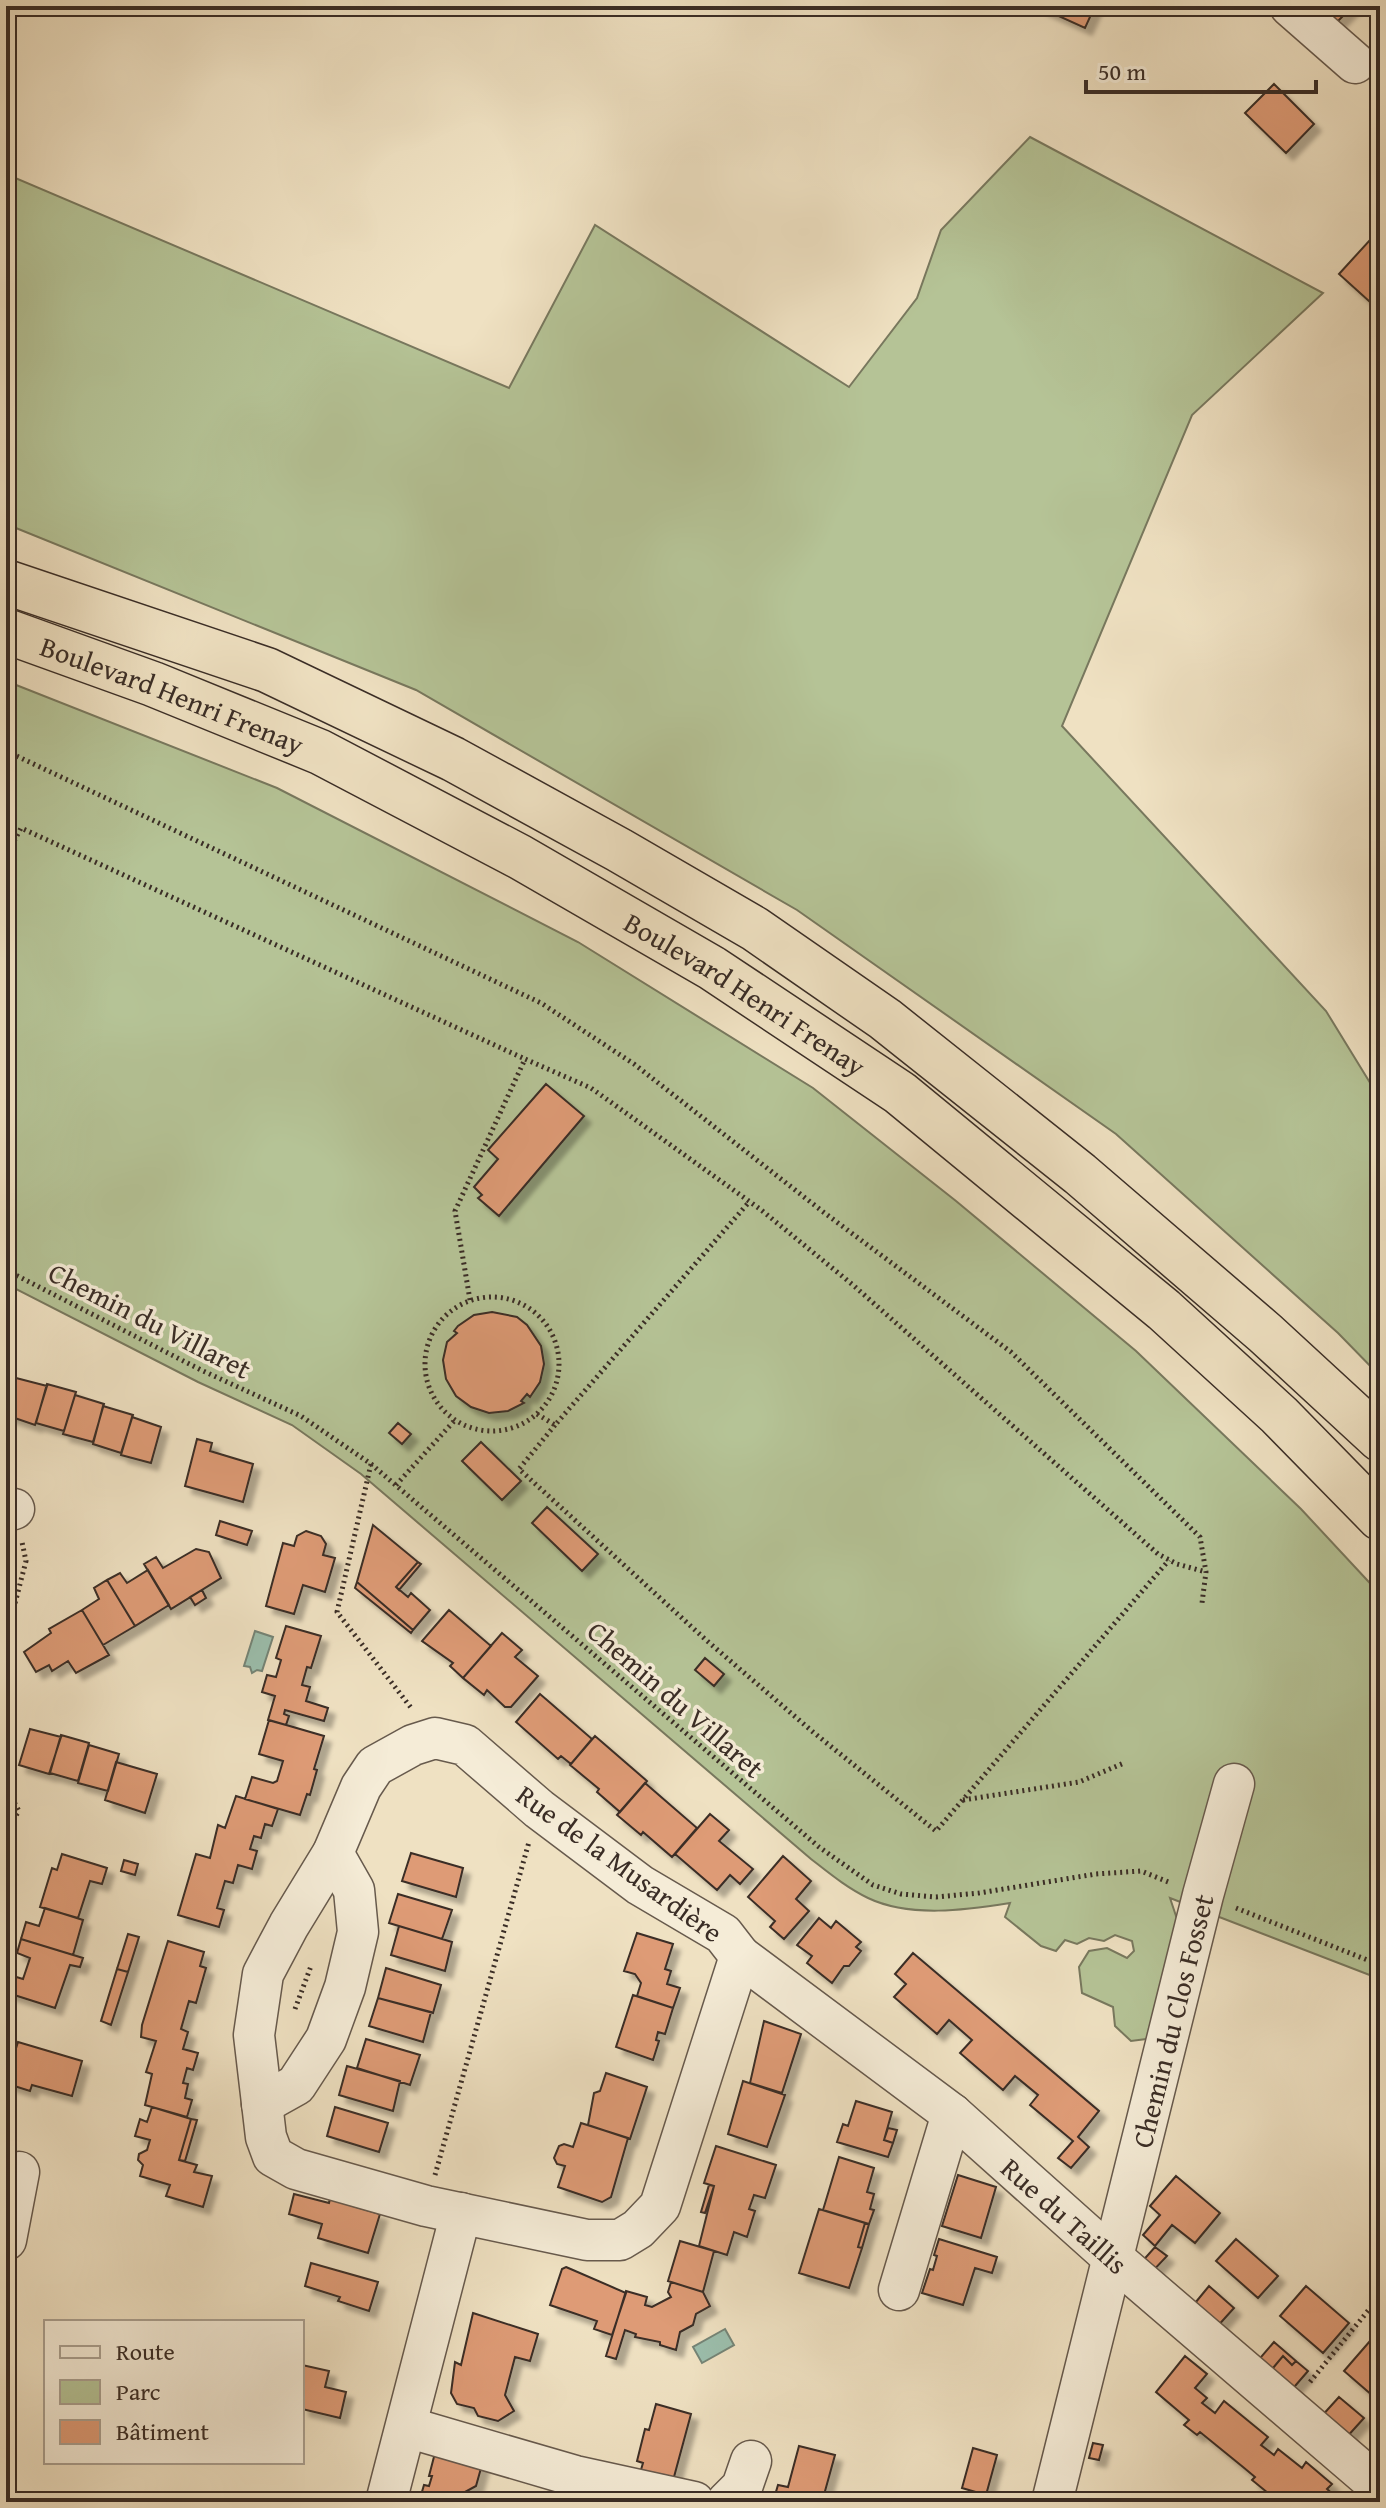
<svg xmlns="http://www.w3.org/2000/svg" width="1386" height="2508" viewBox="0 0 1386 2508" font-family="'Gentium Book Plus',serif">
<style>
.green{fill:#b5c396;stroke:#78785e;stroke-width:2}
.water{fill:#9bbeac;stroke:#748476;stroke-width:2}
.building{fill:#de9b76;stroke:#3a2d26;stroke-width:2;filter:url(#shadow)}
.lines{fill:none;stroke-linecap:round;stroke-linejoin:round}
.minor-casing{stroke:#675a4d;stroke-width:43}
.highway-casing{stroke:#3a2d26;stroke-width:47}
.path{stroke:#3a2d26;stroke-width:5;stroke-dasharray:2 4;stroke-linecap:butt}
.minor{stroke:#f5ecd7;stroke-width:40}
.highway{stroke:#efe1c2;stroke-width:44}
.labels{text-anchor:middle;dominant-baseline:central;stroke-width:7;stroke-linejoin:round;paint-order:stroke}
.street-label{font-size:28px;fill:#3a2d26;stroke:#f5ecd7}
</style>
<defs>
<filter id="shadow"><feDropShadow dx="7" dy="7" stdDeviation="2" flood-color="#0004"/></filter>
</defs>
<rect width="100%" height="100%" fill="#efe1c2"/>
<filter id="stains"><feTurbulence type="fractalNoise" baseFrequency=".0025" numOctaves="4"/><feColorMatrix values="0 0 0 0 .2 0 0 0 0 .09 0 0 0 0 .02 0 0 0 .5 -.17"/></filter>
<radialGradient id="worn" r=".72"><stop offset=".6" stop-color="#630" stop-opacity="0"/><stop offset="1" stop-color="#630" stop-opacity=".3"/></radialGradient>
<path class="green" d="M1030,137L1323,293L1192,415L1062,726L1326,1011L1380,1099V1376L1338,1333L1116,1134L797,910L416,690L6,524V174L509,388L595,225L849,387L917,298L941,230Z
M6,681L277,788L578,942L813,1088L956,1201L1136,1351L1301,1509L1380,1594V1979L1170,1898L1177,1919L1154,2038L1131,2041L1115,2026L1113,2007L1082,1993L1079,1967L1089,1951L1107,1948L1127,1958L1134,1951L1132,1941L1115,1935L1104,1941L1089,1938L1077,1944L1065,1940L1056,1951L1041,1946L1005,1917L1010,1903C966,1910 910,1918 868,1898C847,1888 829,1873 811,1859L361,1474L292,1425L198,1382L6,1284Z"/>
<path class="water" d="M255,1631L273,1637L262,1671L257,1670L252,1673L250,1667L244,1666Z
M725,2329L734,2345L702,2363L693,2347Z"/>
<path class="building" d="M1042,6H1095L1085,28L1041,8Z
M1311,6H1353L1332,27Z
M1274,84L1314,124L1286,153L1245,113Z
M1380,229V311L1339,274Z
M546,1084L584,1116L499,1216L478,1198L482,1195L474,1187L498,1159L488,1150Z
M492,1312L517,1317L527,1325L541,1346L544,1364L540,1382L530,1397L527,1394L521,1401L524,1403L508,1411L489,1413L471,1407L456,1396L446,1379L443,1360L447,1342L457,1333L454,1331L458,1326L474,1315Z
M16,1378L47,1386L35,1425L6,1415Z
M47,1384L76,1392L64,1431L36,1423Z
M75,1395L104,1404L93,1442L63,1434Z
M103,1406L133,1415L121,1453L93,1444Z
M132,1417L161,1427L151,1463L121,1455Z
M398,1423L411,1434L402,1444L389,1433Z
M197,1439L212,1443L210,1451L253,1464L243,1502L185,1486Z
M481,1442L521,1481L502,1500L462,1461Z
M547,1507L598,1554L582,1571L532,1523Z
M220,1521L252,1531L247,1545L216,1535Z
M373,1525L418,1562L396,1587L408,1597L411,1593L430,1610L413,1630L357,1582Z
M306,1531L321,1536L326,1544L323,1555L335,1558L325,1592L303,1585L294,1614L266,1606L283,1543L294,1546L297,1536Z
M196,1549L209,1552L221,1578L171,1609L144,1564L156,1557L163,1568Z
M418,1562L421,1564L399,1590L396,1587Z
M148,1570L169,1605L135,1626L107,1580L120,1573L127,1583Z
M107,1580L135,1626L103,1645L82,1610L99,1599L94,1588Z
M357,1582L413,1630L411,1633L355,1588Z
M202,1590L206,1598L195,1605L190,1597Z
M82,1610L109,1655L76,1673L68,1661L52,1671L49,1665L36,1672L24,1652L51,1633L49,1629Z
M449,1610L491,1646L463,1678L450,1666L453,1663L422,1641Z
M286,1626L321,1636L311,1668L307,1667L302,1685L310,1687L306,1701L328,1708L324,1721L285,1710L284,1714L289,1716L286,1725L268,1720L275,1696L262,1692L267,1675L276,1677L281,1660L276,1658Z
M502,1633L522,1650L515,1657L538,1676L511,1707H505L487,1690L484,1695L463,1678Z
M705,1658L724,1674L714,1686L695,1670Z
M540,1694L592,1739L571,1764L561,1756L558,1759L516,1722Z
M269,1720L324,1736L314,1769L317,1770L310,1795L307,1794L300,1815L245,1799L252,1777L273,1783L277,1781L283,1761L259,1754Z
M30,1729L61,1737L49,1774L19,1765Z
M61,1735L89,1743L78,1781L50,1773Z
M595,1736L647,1781L620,1812L597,1792L599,1789L570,1765Z
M89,1745L119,1754L108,1791L78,1783Z
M116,1762L157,1774L145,1813L105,1800Z
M645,1783L697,1828L672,1857L643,1832L641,1835L617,1815Z
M236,1796L278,1809L272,1826L265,1824L261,1838L254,1836L250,1849L257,1851L252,1869L238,1865L233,1883L225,1881L217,1908L224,1910L219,1927L178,1915L196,1854L210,1858L218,1825L225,1828Z
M710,1814L729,1830L719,1841L753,1869L740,1884L730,1875L717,1890L675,1854Z
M411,1853L463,1868L456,1897L402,1881Z
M62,1854L107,1868L102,1884L90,1881L78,1918L40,1907L52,1868L57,1870Z
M783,1856L811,1881L796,1899L809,1911L784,1939L770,1927L775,1921L748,1897Z
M124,1860L138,1864L135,1875L121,1871Z
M398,1894L452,1910L442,1939L389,1923Z
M45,1908L83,1920L73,1955L21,1939L26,1922L39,1926Z
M819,1918L831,1928L836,1921L861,1942L856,1947L861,1951L849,1966H844L832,1983L807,1963L812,1956L797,1945Z
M399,1926L452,1942L445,1971L391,1955Z
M637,1933L673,1944L665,1969L671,1971L667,1984L680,1988L673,2008L637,1996L641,1983L635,1974L624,1971Z
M128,1934L139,1937L128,1972L117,1969Z
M21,1939L83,1958L80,1967L70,1965L55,2008L8,1993L13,1976L23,1979L30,1958L17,1953Z
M168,1941L204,1952L200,1966L206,1968L196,2003L189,2001L181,2029L188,2032L183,2049L198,2053L193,2070L187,2068L183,2083L188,2084L185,2098L192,2100L187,2117L145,2105L152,2074L146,2072L156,2041L141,2037L142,2025Z
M913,1953L1099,2111L1078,2137L1089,2147L1071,2168L1058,2158L1073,2141L1030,2105L1038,2095L1015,2076L1003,2090L960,2053L972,2040L949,2020L937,2034L894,1997L906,1984L895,1974Z
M386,1968L441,1985L433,2013L378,1998Z
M117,1969L128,1972L111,2025L101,2021Z
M633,1995L673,2008L665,2034L658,2032L656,2040L659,2041L653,2060L616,2047Z
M378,1998L431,2012L423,2042L369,2026Z
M764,2021L801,2034L782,2093L750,2083Z
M366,2039L420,2055L410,2085L357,2068Z
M18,2042L82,2061L72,2096L32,2085L30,2091L8,2084L9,2078L7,2077Z
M347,2066L400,2081L393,2111L339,2095Z
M606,2073L647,2087L630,2139L588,2125L594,2093L600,2091Z
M743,2081L785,2095L767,2147L728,2134Z
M856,2101L892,2112L884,2140L893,2143L888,2157L837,2142L843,2124L848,2126Z
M152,2107L191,2119L179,2160L197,2165L194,2172L212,2176L203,2207L166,2196L170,2185L140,2176L143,2165L138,2160L139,2154L147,2150L150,2140L135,2136L140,2119L147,2122Z
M335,2107L388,2123L379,2152L327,2136Z
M191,2119L197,2120L185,2161L179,2160Z
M581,2123L628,2138L611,2197L602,2202L558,2187L565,2166L557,2164L554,2158L559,2146L564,2144L573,2147Z
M888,2128L897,2130L893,2143L884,2140Z
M716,2146L776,2165L765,2198L754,2195L749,2209L755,2211L747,2237L734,2232L727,2255L699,2246L714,2186L704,2183Z
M839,2157L874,2168L867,2192L874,2194L870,2209L874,2210L869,2224L823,2210Z
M958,2175L996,2187L981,2238L942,2226Z
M1176,2176L1220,2213L1195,2243L1172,2225L1155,2246L1143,2235L1160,2215L1150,2206Z
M709,2185L714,2186L705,2213L701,2212Z
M294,2194L329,2203L330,2199L380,2214L368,2253L318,2238L322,2224L289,2214Z
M819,2209L865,2223L858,2247L862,2248L849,2288L799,2273Z
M865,2223L869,2224L862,2248L858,2247Z
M939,2239L997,2257L992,2273L975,2268L963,2305L922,2293L930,2269L933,2270L937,2256L934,2255Z
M1236,2239L1278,2276L1258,2298L1216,2261Z
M680,2241L714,2251L703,2292L668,2281Z
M1155,2247L1167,2256L1150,2274L1139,2265Z
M311,2263L378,2282L369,2311L338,2301L340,2297L305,2286Z
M566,2267L626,2293L612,2335L594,2329L597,2321L550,2305L562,2269Z
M671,2282L703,2292L710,2306L696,2314L693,2325L680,2332L676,2350L660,2345V2342L635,2337L636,2334L625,2330L616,2359L606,2356L626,2291L647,2297L645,2305L652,2307L671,2297L668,2292Z
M1209,2286L1234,2308L1215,2329L1191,2308Z
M1306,2286L1349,2323L1323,2353L1280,2316Z
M473,2313L538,2334L530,2361L515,2357L505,2395L514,2411L498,2421L478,2416L474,2408L457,2404L451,2393L455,2362L461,2365Z
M1370,2341L1380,2350V2402L1344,2371Z
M1274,2342L1296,2361L1292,2365L1283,2356L1268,2374L1255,2364Z
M1185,2356L1207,2374L1195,2388L1207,2398L1202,2403L1215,2413L1224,2401L1268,2437L1261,2445L1274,2455L1278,2449L1302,2468L1306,2462L1332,2484L1327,2489L1342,2502H1279L1252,2480L1255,2477L1243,2467L1200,2432L1197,2435L1184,2425L1189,2420L1156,2392Z
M1283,2356L1292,2365L1296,2361L1308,2371L1289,2393L1268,2374Z
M302,2365L329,2371L325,2387L346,2392L340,2418L302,2409Z
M1339,2397L1364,2418L1345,2439L1320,2418Z
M656,2404L691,2414L671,2488L638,2480L643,2463L637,2461L645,2429L649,2430Z
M1093,2443L1103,2445L1099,2460L1089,2458Z
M799,2446L835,2455L822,2502H773L778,2485L788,2487Z
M973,2448L997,2455L986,2495L962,2488Z
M436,2449L483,2461L476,2486L465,2492L463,2502H419L424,2485L429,2486L432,2476H429Z"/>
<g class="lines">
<g class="minor-casing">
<g id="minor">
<path d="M1290,6L1355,63"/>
<path d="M6,1511L14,1509"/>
<path d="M435,1738L465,1745L539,1809L640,1885L723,1934L740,1956L660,2206L638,2229L620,2240H587L426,2206L296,2169L273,2156L266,2137L254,2035L263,1974L289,1925L333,1853L361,1787L375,1766L413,1745Z"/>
<path id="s1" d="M740,1956L952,2114L1113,2258L1380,2487"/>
<path d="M262,2104L296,2085L326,2039L345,1987L358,1932L354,1890L333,1853"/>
<path d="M6,2240L19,2172"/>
<path d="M899,2290L952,2114"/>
<path d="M407,2427L575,2476L694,2502"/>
<path d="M386,2502L461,2213"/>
<path d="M727,2502L742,2487L751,2461"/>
<path id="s2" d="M1052,2502L1203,1895L1234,1784"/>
</g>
</g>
<g class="highway-casing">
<g id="highway">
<path d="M6,582L267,670L453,759L619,850L755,929L885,1019L1080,1174L1265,1333L1380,1439"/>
<path id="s3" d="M6,631L153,684L320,752L520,857L712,968L900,1093L1164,1310L1279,1415L1380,1518"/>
</g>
</g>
<path class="path" d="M6,751L541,1003L634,1064L822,1211L1011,1352L1200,1537L1206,1572L1202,1603
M6,857L21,828L525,1059
M6,1270L201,1370L301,1416L371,1464L819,1847L873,1885L901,1894L936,1897L979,1893L1096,1874L1141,1871L1171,1883
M425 1364a67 67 0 1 1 134 0a67 67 0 1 1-134 0Z
M470,1300L455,1211L525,1059L591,1088L760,1209L853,1285L1158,1554L1177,1564L1206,1572
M537,1414L555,1425L749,1202
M555,1425L519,1469L706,1640L813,1732L936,1831L1169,1560
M371,1464L337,1612L412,1709
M396,1485L455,1420
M6,1638L26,1561L22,1542
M6,1787L19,1811L6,1830
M963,1800L1079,1782L1124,1763
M1236,1908L1380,1965
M295,2009L311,1966
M435,2175L529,1842
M1310,2382L1380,2296"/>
<use href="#minor" class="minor"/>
<use href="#highway" class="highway"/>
</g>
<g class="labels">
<g class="street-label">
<text stroke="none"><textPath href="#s3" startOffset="178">Boulevard Henri Frenay</textPath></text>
<text stroke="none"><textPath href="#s3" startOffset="826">Boulevard Henri Frenay</textPath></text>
<text transform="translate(150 1320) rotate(27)">Chemin du Villaret</text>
<text transform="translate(676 1699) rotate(41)">Chemin du Villaret</text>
<text transform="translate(620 1863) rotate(36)">Rue de la Musardière</text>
<text stroke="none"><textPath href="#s2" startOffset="496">Chemin du Clos Fosset</textPath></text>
<text stroke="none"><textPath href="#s1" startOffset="416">Rue du Taillis</textPath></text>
</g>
</g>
<rect width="1386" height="2508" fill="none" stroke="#efe1c2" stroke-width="32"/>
<rect x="8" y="8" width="1370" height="2492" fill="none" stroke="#3a2d26" stroke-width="4"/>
<rect x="16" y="16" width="1354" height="2476" fill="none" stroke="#3a2d26" stroke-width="2"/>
<rect x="44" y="2320" width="260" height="144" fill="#f5ecd7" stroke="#aaa090" stroke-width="2"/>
<rect x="60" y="2346" width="40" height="12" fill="#f5ecd7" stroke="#aaa090" stroke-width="2"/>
<text x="116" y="2360" font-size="24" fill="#3a2d26">Route</text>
<rect x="60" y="2380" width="40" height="24" fill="#b5c396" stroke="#aaa090" stroke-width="2"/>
<text x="116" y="2400" font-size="24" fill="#3a2d26">Parc</text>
<rect x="60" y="2420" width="40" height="24" fill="#de9b76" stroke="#aaa090" stroke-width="2"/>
<text x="116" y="2440" font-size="24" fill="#3a2d26">Bâtiment</text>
<path d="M1086 80v12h230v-12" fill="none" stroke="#3a2d26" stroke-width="4"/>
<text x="1098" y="80" font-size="24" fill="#3a2d26" stroke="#f5ecd7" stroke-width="6" paint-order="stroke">50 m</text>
<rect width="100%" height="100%" filter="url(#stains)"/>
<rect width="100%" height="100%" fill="url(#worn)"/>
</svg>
